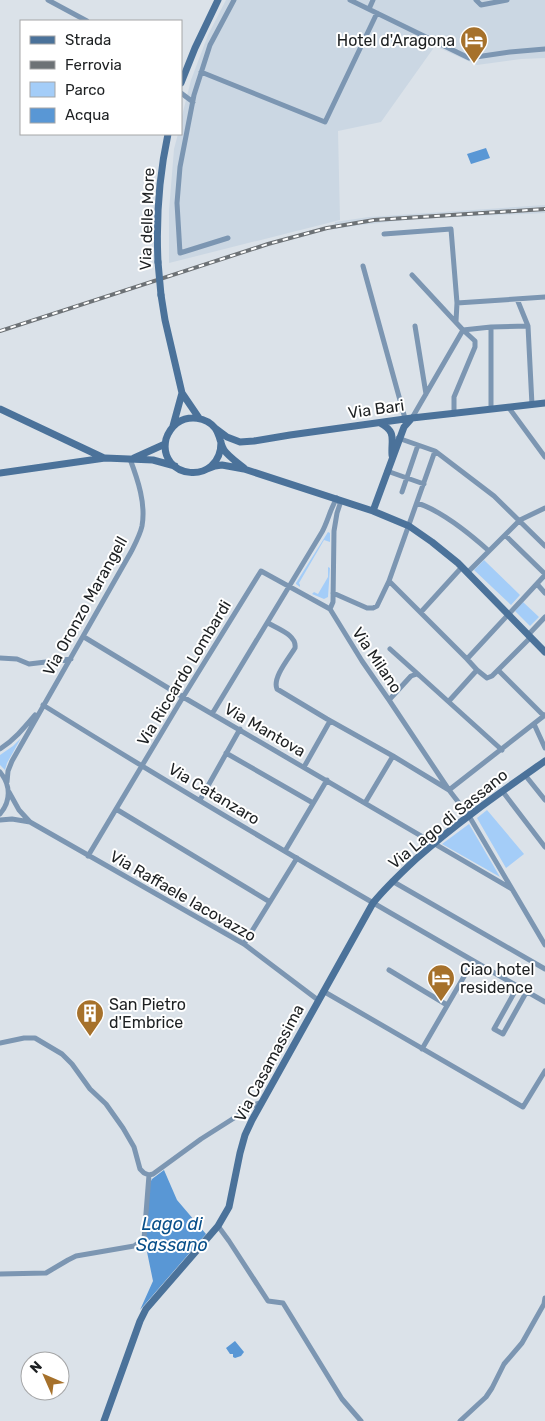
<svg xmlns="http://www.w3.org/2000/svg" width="545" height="1421" viewBox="0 0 545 1421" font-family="Rubik,sans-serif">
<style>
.built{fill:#cbd7e3}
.green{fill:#a4cdf8}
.water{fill:#5997d5}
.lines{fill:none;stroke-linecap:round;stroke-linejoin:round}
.street{stroke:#7c96b2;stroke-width:5}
.secondary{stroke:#4b729a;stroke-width:7}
.rail-casing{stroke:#6d7276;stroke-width:4}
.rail{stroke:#fff;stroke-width:2;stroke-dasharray:5.5;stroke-linecap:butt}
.secondary-bridge{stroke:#4b729a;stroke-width:7}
.labels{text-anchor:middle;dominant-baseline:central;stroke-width:4;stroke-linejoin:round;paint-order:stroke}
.poi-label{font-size:16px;fill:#1d2022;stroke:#fff;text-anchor:start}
.street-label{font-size:16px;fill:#1d2022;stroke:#fff}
.water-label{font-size:18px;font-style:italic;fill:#09508a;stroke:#fff}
</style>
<rect width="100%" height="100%" fill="#dbe2e9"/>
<path class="built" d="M226,0H545V58L521,59L477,65L435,46L381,122L338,131L340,220L169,263V211L174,149L178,134H181V120L191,80L208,35Z
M545,205V213L414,219L361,225L335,229V222L369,217Z"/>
<path class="green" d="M328,532L330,533V542L324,540L299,583L300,585V587L296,584V583Z
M484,560L520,595L511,605L474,570Z
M328,567L330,568L328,597L324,599L312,594L314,592L318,594L328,577Z
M523,602L539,617L530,626L515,611Z
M21,738L7,763L5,770L0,765V755L13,746Z
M487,810L524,854L506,868L477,818Z
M469,824L500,877L442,844Z"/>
<path class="water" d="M486,148L490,158L471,164L467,154Z
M164,1170L177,1200L206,1234L140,1310L153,1281L145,1242L150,1183L152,1179Z
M235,1341L244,1352L241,1356L235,1358L233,1357V1354H230L226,1348Z"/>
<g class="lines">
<path class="street" d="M48,0L87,21
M350,0L469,58L510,52L545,49
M476,0L481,5L507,0
M369,9L373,0
M201,72L325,122L377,13
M181,93L193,102
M384,234L451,229L457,303L456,321
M228,238L180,253L177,203L180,167L194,95L210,45L234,0
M363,266L406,422
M412,275L463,330L475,341V347L454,397V414
M517,299L528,326L532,405
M457,303L545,297
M415,326L426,394
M463,330L491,327L528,326
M509,408L545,457
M491,409V327
M412,418L463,330
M398,438L435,451L494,496L545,546
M387,471L424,484
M402,492L418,445
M417,503C442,511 470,534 489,551
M505,535L545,574
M467,573L520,520L545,508
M389,581L467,659L477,670L487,678L492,676L531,637
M537,584L545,593
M333,593L367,608H373L377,606L389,581L435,451
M421,612L462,567
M268,623C278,629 297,635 295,648C289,658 272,678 277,689L327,719L393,756L449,790L545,715
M528,635L545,617
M84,637L183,697L512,889
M390,649L419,675
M0,658L17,659L29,664L71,659
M467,659L545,575
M498,670L544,716
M389,700L411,676L417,674L420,676L502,750
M449,701L477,670
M43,705C208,808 376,905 545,1002
M212,714L322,532C328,521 330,509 337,498L340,504L337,513L334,531L333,602L330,609L362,661L389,700L449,790L469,816L545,945
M534,724L545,748
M0,749C14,740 24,728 35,715
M226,753L313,803
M304,767L330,721
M0,772C11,785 11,801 0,814
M525,775L545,800
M7,782L8,771L12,761L131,552C135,544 140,535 142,526C146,504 138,480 130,459
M503,792L545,847
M200,800L240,729
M365,803L393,756
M116,809L270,902
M0,820L12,819L30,822L19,810L9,792
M30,822L244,944L318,1000
M285,851L327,780
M88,856L183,697L261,571L330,609
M392,881L545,969
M244,944L297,858
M389,970L447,1005
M518,986L494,1029L503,1034L527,991
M323,991L523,1107L545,1071
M0,1043L24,1038H35L62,1054L72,1064L90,1089L106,1104L123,1128L134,1147L140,1169L144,1173L149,1175
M422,1049L473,961
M149,1175L153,1174L201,1139L256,1104L262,1102
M218,1226L229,1241L268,1301L283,1303L342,1399L361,1421
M0,1274L46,1273L68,1260L76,1256L134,1246L144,1239L149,1175
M460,1421L486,1397L492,1388L504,1364L522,1343L544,1304L545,1298"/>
<path class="secondary" d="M181,83L195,48L218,0
M158,262C156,220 159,176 168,134
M161,295L165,320L182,393L199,418
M0,409L104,458
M380,423C397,432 391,439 392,455
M173,426L182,393
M215,428L227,437L240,442L254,441L290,435L412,418L545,403
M221,442C221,487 157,479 166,439C168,433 172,427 177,423C189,415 206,417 215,428C220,435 220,443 224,450C229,457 237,462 244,468
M134,458L165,444
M207,469L215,466L222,465L244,469L373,511L409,526L432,542L458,563L545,652
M0,473L105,458L153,460L175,466
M373,511L404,427L412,418
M104,1421L140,1321L146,1309L218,1226L229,1207L240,1153L245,1135L252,1120L373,903C386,887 401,873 416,859C456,823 501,792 545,761"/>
<g class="rail-casing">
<path id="rail" d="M0,331L268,244L327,228L374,220L545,209"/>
</g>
<use href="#rail" class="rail"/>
<path class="secondary-bridge" d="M158,262L161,295"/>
</g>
<defs>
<g id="hotel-pin" transform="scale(1.4375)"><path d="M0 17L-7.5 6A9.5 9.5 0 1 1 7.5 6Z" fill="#a6712b" stroke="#fff"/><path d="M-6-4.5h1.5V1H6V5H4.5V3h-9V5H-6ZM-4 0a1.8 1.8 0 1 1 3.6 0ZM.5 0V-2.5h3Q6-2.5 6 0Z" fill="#fff"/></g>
<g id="building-pin" transform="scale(1.4375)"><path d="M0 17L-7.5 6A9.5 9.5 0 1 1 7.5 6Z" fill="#a6712b" stroke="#fff"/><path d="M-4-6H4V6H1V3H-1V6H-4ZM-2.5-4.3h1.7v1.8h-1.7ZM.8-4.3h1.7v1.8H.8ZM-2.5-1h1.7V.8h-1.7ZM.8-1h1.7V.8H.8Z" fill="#fff"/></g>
</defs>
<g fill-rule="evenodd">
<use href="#hotel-pin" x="474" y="40"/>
<use href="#hotel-pin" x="441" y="978"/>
<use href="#building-pin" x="90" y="1013"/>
</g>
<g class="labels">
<g class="poi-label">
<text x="455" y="40" text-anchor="end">Hotel d'Aragona</text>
<text x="460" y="969">Ciao hotel<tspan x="460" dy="18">residence</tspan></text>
<text x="109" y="1004">San Pietro<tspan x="109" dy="18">d'Embrice</tspan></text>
</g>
<g class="street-label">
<text transform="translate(147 219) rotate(-88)">Via delle More</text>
<text transform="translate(376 409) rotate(-8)">Via Bari</text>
<text transform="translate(85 606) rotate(-61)">Via Oronzo Marangell</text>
<text transform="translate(377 660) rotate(56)">Via Milano</text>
<text transform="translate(184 673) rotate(-59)">Via Riccardo Lombardi</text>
<text transform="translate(265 730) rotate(30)">Via Mantova</text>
<text transform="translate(214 794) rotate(31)">Via Catanzaro</text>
<text transform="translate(448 819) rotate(-39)">Via Lago di Sassano</text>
<text transform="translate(183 896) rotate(30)">Via Raffaele Iacovazzo</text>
<text transform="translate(269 1063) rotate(-62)">Via Casamassima</text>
</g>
<g class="water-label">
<text x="172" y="1224">Lago di<tspan x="172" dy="21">Sassano</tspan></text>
</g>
</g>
<rect x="20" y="20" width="162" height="115" fill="#ffffff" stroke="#a5a6a7"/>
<rect x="30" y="36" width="25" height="8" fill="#4b729a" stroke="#a5a6a7"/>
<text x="65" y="45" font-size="15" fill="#1d2022">Strada</text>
<rect x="30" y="61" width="25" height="8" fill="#6d7276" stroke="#a5a6a7"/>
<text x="65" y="70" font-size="15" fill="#1d2022">Ferrovia</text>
<rect x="30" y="82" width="25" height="15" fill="#a4cdf8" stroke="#a5a6a7"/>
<text x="65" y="95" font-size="15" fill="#1d2022">Parco</text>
<rect x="30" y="108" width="25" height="15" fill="#5997d5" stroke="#a5a6a7"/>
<text x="65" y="120" font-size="15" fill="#1d2022">Acqua</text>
<g transform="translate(45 1376) rotate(315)"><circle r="24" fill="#ffffff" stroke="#a5a6a7"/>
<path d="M0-4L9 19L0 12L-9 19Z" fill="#a6712b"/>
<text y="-8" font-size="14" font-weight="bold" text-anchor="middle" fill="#1d2022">N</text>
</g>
</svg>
